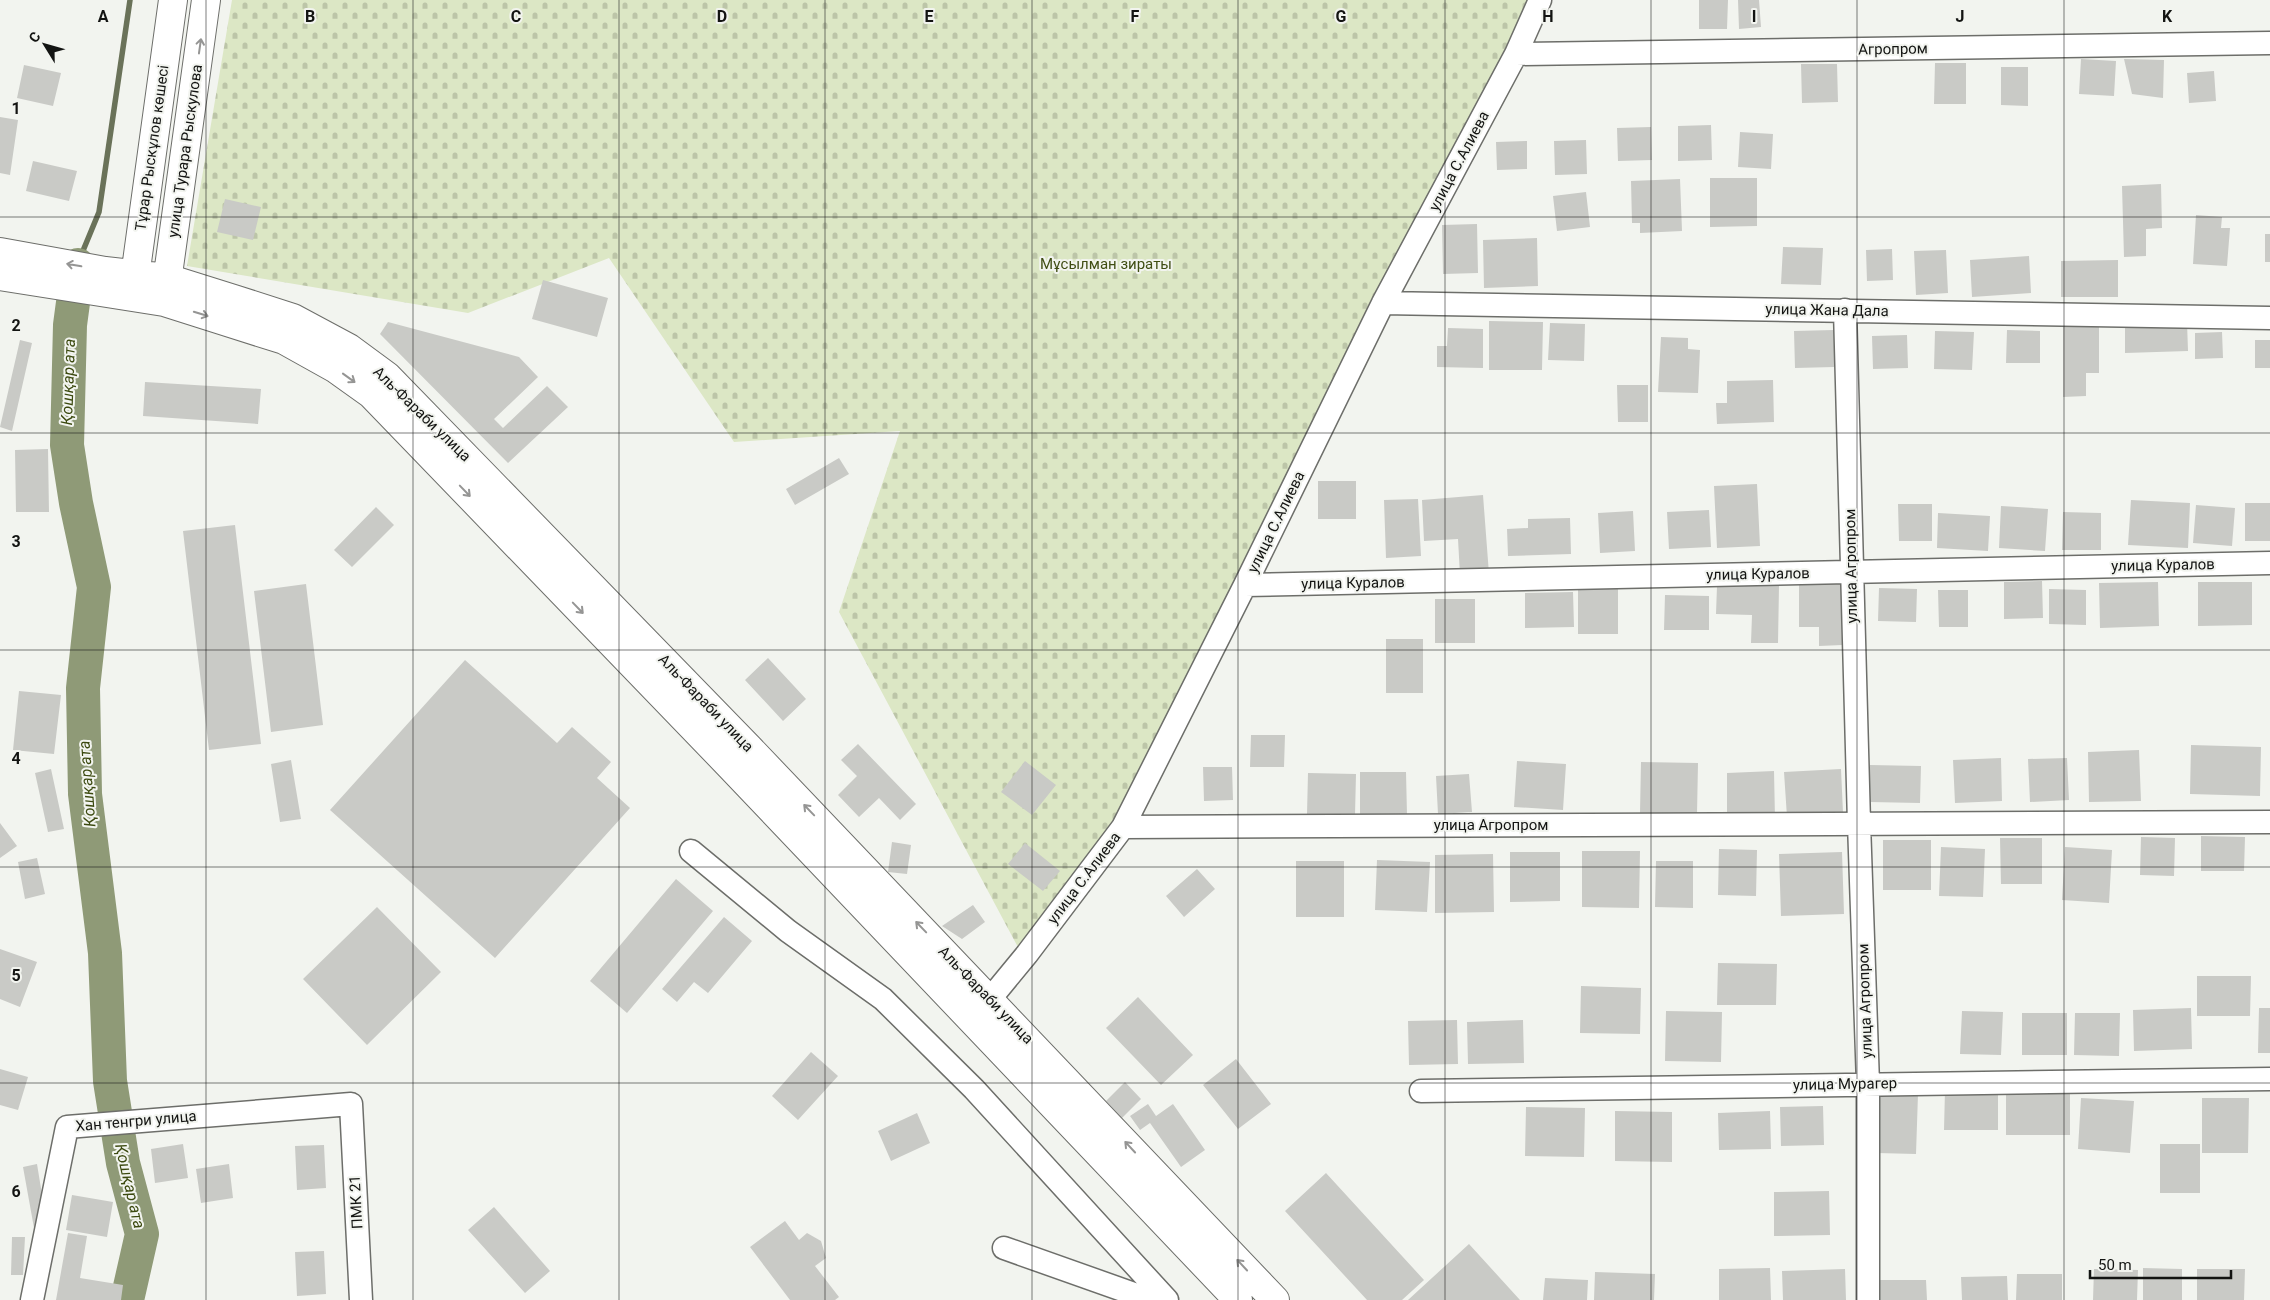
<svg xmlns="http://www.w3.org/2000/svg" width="2270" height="1300" viewBox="0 0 2270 1300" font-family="Roboto,sans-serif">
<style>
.cemetery{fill:url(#cemetery-stones)}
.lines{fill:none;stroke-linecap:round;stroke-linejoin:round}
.stream{stroke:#6a7259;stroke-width:5.5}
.river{stroke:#8f9a77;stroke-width:34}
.building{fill:#c9cac6}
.minor-casing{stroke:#6d6e6a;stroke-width:25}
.primary-casing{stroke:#6d6e6a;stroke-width:30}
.minor{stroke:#fff;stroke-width:22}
.primary{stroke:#fff;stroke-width:28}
.oneway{stroke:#959594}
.grid{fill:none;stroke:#131412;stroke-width:1;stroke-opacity:0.55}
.labels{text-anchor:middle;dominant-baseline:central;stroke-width:4;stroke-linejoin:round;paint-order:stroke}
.street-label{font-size:15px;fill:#131412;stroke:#f2f4ef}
.park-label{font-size:15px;fill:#3f4d13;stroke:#f2f4ef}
.water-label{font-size:16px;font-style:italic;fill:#3b490f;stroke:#f2f4ef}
.grid-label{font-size:16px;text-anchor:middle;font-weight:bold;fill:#131412;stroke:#f2f4ef;stroke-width:4;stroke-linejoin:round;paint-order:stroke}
</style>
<defs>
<pattern id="cemetery-stones" width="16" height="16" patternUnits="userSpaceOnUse" patternTransform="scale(1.25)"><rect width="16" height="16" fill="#dce7c5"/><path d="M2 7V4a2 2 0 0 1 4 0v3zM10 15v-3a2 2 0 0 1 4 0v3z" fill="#bcc5a8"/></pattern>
</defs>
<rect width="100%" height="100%" fill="#f2f4ef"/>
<path class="cemetery" d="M232,0H1540L1123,827L1027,964L839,612L900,431L734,442L609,258L468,313L187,266Z"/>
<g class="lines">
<path class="stream" d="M80,258L99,212L130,0"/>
<path class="river" d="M78,265L70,325L67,445L76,503L94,587L83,688L85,794L105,953L110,1081L123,1163L142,1234L127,1300"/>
</g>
<path class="building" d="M1699,0H1728L1727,29H1699Z
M1738,0H1759L1761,27L1739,29Z
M2081,59L2116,61L2114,96L2079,94Z
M2124,59L2164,60L2163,98L2132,94Z
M1935,63H1966V104H1934Z
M1801,64H1837L1838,102L1802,103Z
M24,65L61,73L53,106L17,98Z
M2001,67H2028V106L2001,105Z
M2214,71L2216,101L2189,103L2187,73Z
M0,117L18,120L10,175L0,173Z
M1711,125L1712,160L1678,161V126Z
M1651,127L1652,160L1618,161L1617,128Z
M1740,132L1773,134L1771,169L1738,167Z
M1586,140L1587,174L1555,175L1554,141Z
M1527,141V169L1497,170L1496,142Z
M33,161L77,171L69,201L26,191Z
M1710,178H1757V226L1710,227Z
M1680,179L1682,231L1640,233V223H1632L1631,181Z
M2161,184L2162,228L2146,229V256L2124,257L2122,186Z
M1586,192L1590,227L1557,231L1553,196Z
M225,199L261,207L253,240L217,232Z
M2196,215L2222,217L2221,228H2230L2227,266L2193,264Z
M1477,224L1478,273L1443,274L1442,225Z
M2265,234H2270V262H2265Z
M1537,238L1538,286L1484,288L1483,240Z
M1783,247L1823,248L1821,285L1781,284Z
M1892,249L1893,280L1867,281L1866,250Z
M1946,250L1948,293L1916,295L1914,251Z
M2029,256L2031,293L1972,297L1970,260Z
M2118,260V297H2061V261Z
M543,280L608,298L597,337L532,319Z
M1489,321L1543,322L1542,370H1489Z
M388,322L519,357L538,377L494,419L503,428L547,386L568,407L508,463L380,334Z
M2187,322L2188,351L2125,353V324Z
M1550,323L1585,324L1584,361L1548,360Z
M2099,326V373H2086V396L2063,397V327Z
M1448,328L1483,329V368L1437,367V346H1447Z
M1834,330V367L1795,368L1794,331Z
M2007,330L2040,331V363H2006Z
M1935,331L1974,332L1972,370L1934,369Z
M2222,332L2223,358L2195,359V333Z
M1907,335L1908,368L1873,369L1872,336Z
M1661,337L1688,338V349L1700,350L1698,393L1658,392Z
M20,340L32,343L12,431L0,427Z
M2255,340H2270V368H2255Z
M1773,380L1774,422L1717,424L1716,403H1727V381Z
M145,382L261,389L258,424L143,416Z
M1617,385H1648V422H1618Z
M48,449L49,512H16L15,450Z
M839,458L849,474L795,505L786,489Z
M1318,481H1356V519H1318Z
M1757,484L1760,546L1717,548L1714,486Z
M1483,495L1489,574L1460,575L1458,539L1424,541L1422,500Z
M1418,499L1421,556L1386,558L1384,500Z
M2131,500L2190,503L2188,548L2128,545Z
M2245,503H2270V541H2245Z
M1898,504H1932V541H1899Z
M2196,505L2235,508L2232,546L2193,543Z
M2001,506L2048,509L2045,551L1999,548Z
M376,507L394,525L352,567L334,550Z
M1709,510L1711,547L1669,549L1667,512Z
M1633,511L1635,551L1600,553L1598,513Z
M2063,512L2101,513V550H2062Z
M1938,513L1990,516L1988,551L1937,548Z
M1570,518L1571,554L1508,556L1507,529L1528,528V519Z
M235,525L261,744L209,750L183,531Z
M2042,581L2043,618L2004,619V582Z
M2158,582L2159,626L2100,628L2099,583Z
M2198,582H2252V625L2198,626Z
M1841,583L1842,645L1819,646V627H1799V584Z
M306,584L323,725L271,732L254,591Z
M1717,586H1779L1778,643H1751L1752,615L1716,614Z
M1879,588L1917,589L1916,622L1878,621Z
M1578,589H1618V634H1578Z
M2049,589L2086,590V625L2049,624Z
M1938,590H1968V627H1939Z
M1573,592L1574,627L1525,628V593Z
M1665,595L1709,596V630H1664Z
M1435,599H1475V643H1435Z
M1386,639H1423V693H1386Z
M768,658L806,699L783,721L745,680Z
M465,660L557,743L572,727L611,762L597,778L630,808L495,958L330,810Z
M19,691L61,695L54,754L13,750Z
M1251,735H1285L1284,767H1250Z
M858,744L916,804L900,820L879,798L859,817L838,795L857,776L841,760Z
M2191,745L2261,747L2260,796L2190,794Z
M2139,750L2141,801L2089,802L2088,752Z
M2001,758L2002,801L1955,803L1953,760Z
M2067,758L2069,800L2030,802L2028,759Z
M291,760L301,819L280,822L271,764Z
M1025,761L1056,785L1032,815L1001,792Z
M1517,761L1566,764L1563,810L1514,807Z
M1641,762L1698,763L1697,814L1640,813Z
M1870,765L1921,766L1920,803L1870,802Z
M1203,767H1232L1233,800L1204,801Z
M51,769L64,829L48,832L35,773Z
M1841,769L1843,813L1787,817L1784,772Z
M1774,771L1775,819L1727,820V773Z
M1360,772H1406L1407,815L1360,816Z
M1308,773L1356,774L1355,815L1307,814Z
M1469,774L1472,812L1438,814L1436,776Z
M0,823L17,846L0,858Z
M2201,836L2245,837L2244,871H2201Z
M2141,837L2175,838L2174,876L2140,875Z
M2000,838H2042V884H2001Z
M1883,840H1931V890H1883Z
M892,842L911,845L907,874L888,872Z
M1025,843L1060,871L1043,891L1008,864Z
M1941,847L1985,849L1983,897L1939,896Z
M2065,847L2112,850L2109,903L2062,900Z
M1719,849L1757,850L1756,896L1718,895Z
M1582,851H1640L1639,908L1582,907Z
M1510,852H1560V901L1510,902Z
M1842,852L1844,914L1781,916L1779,854Z
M1493,854L1494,912L1435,913V855Z
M37,858L45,894L25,899L18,862Z
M1377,860L1430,862L1427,912L1375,910Z
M1296,861H1344V917H1296Z
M1656,861H1693V908L1655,907Z
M1197,869L1215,889L1184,917L1166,896Z
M676,879L713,911L627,1013L590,981Z
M973,905L985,922L962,939L942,926Z
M377,907L441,972L367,1045L303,979Z
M724,917L752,941L708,993L694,982L677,1002L662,989Z
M0,949L37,962L20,1007L0,999Z
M1718,963L1777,964L1776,1005H1717Z
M2197,976H2251L2250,1016H2197Z
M1581,986L1641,988L1640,1034L1580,1033Z
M1138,997L1193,1055L1161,1085L1106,1028Z
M2191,1008L2192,1049L2134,1051L2133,1010Z
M2259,1008H2270V1053H2258Z
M1666,1011L1722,1012L1721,1062L1665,1061Z
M1962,1011L2003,1012L2001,1055L1960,1054Z
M2022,1013H2067V1055H2022Z
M2075,1013H2120L2119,1056L2074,1055Z
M1457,1020L1458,1064L1409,1065L1408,1021Z
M1523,1020L1524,1063L1468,1064L1467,1022Z
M811,1052L838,1076L798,1120L772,1096Z
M1236,1059L1271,1104L1238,1129L1203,1085Z
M0,1069L28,1077L18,1110L0,1105Z
M1125,1082L1141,1099L1122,1118L1106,1101Z
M2070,1088V1135H2006V1089Z
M1945,1090L1998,1091V1130H1944Z
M1880,1093L1918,1094L1916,1154L1877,1153Z
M2081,1098L2134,1101L2130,1153L2078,1149Z
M2202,1098H2249L2248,1153H2202Z
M1148,1104L1156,1116L1173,1104L1205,1150L1181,1167L1150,1123L1140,1130L1130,1116Z
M1823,1106L1824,1145L1781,1146L1780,1107Z
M1526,1107L1585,1108L1584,1157L1525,1156Z
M1615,1111L1672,1112V1162L1615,1161Z
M1770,1111L1771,1149L1719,1150L1718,1113Z
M917,1113L930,1143L891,1161L878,1131Z
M183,1144L188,1178L155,1183L151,1149Z
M2160,1144H2200V1193H2160Z
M324,1145L326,1188L297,1190L295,1146Z
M37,1164L47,1225L34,1228L23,1167Z
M229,1164L233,1198L201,1203L196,1169Z
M1326,1173L1424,1280L1402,1300H1367L1285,1211Z
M1829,1191L1830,1235L1774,1236V1192Z
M72,1195L113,1202L107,1237L66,1230Z
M494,1207L550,1271L525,1293L468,1230Z
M785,1221L799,1240L807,1233L821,1241L826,1258L815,1266L839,1297L835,1300H790L750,1247Z
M68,1233L87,1236L80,1278L123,1285L121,1300H56Z
M12,1237H25L23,1275H11Z
M1469,1244L1520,1300H1408Z
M324,1251L326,1294L297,1296L295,1252Z
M1770,1268L1771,1300H1719V1269Z
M2143,1268L2182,1269V1300H2143Z
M1845,1269L1846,1300H1783L1782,1271Z
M2094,1269L2138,1270L2137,1300H2093Z
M2197,1269H2245L2244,1300H2197Z
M1595,1272L1655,1274L1654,1300H1594Z
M2017,1274H2062V1300H2016Z
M2007,1276L2008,1300H1962L1961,1277Z
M1545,1278L1588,1280L1587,1300H1543Z
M1879,1280H1926L1927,1300H1879Z"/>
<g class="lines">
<g class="minor-casing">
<path id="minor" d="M1516,54L2270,43
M1383,303L2270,318
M1845,310L1859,823L1868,1084V1300
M1245,585L2270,563
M1123,827L2270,822
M691,851L788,931L883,999L974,1089L1167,1300
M976,1012L990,999L1027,954L1123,827L1245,585L1383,303L1516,54L1540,0
M1421,1091L2270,1079
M1004,1248L1151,1300
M32,1300L67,1127L351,1104L361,1300"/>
</g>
<g class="primary-casing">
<path id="primary" d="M0,252L105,271L167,278L234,299L293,318L349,348L387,376L749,748L1275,1300
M0,276L164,302L227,322L284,340L336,369L371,394L730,766L1238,1300
M133,291L173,0
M165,296L206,0"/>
</g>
<use href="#minor" class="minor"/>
<use href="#primary" class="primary"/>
</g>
<defs><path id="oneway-shaft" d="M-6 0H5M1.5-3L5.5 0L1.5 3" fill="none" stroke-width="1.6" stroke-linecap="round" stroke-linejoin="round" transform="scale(1.25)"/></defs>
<g class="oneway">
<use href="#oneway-shaft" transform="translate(200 46) rotate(-82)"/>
<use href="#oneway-shaft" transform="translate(74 265) rotate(-170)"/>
<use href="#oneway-shaft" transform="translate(201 314) rotate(17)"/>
<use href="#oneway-shaft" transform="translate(349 378) rotate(36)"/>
<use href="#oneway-shaft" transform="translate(465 491) rotate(46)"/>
<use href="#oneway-shaft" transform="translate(578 608) rotate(46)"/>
<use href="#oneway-shaft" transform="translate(809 810) rotate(-134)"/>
<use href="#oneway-shaft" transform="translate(921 927) rotate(-134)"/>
<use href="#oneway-shaft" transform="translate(1130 1147) rotate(-133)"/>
<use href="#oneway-shaft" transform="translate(1242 1265) rotate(-133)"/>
</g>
<path class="grid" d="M206,0V1300M413,0V1300M619,0V1300M825,0V1300M1032,0V1300M1238,0V1300M1445,0V1300M1651,0V1300M1857,0V1300M2064,0V1300M0,217H2270M0,433H2270M0,650H2270M0,867H2270M0,1083H2270"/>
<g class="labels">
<g class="street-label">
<text transform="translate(1893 49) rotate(-1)">Агропром</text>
<text transform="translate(152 148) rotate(-82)">Тұрар Рыскұлов көшесі</text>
<text transform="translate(185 151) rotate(-82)">улица Турара Рыскулова</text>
<text transform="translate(1459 161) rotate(-62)">улица С.Алиева</text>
<text transform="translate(1827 310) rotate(1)">улица Жана Дала</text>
<text transform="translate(422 414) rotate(44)">Аль-Фараби улица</text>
<text transform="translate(1276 522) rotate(-64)">улица С.Алиева</text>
<text transform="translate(2163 565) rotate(-1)">улица Куралов</text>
<text transform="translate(1851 566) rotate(-91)">улица Агропром</text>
<text transform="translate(1758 574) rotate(-1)">улица Куралов</text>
<text transform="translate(1353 583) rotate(-1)">улица Куралов</text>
<text transform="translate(706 703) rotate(46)">Аль-Фараби улица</text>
<text x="1491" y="825">улица Агропром</text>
<text transform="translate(1084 878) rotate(-53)">улица С.Алиева</text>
<text transform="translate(986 995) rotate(46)">Аль-Фараби улица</text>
<text transform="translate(1865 1001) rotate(-92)">улица Агропром</text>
<text transform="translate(1845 1084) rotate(-1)">улица Мурагер</text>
<text transform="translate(136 1121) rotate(-5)">Хан тенгри улица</text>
<text transform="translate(356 1202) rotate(-93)">ПМК 21</text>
</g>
<g class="park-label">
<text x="1106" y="264">Мұсылман зираты</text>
</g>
<g class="water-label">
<text transform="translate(68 382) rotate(-88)">Қошқар ата</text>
<text transform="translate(87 784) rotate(-94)">Қошқар ата</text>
<text transform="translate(130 1186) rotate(77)">Қошқар ата</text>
</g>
</g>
<g class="grid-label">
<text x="103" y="22">A</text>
<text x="310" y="22">B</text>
<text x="516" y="22">C</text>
<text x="722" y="22">D</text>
<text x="929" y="22">E</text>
<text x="1135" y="22">F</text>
<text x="1341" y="22">G</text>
<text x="1548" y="22">H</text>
<text x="1754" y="22">I</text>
<text x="1960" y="22">J</text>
<text x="2167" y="22">K</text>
<text x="16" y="114">1</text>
<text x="16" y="331">2</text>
<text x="16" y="547">3</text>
<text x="16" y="764">4</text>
<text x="16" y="981">5</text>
<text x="16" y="1197">6</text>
</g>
<g transform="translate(45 45) rotate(307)" stroke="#f2f4ef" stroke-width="4" paint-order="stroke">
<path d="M0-4L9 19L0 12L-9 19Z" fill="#131412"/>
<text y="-8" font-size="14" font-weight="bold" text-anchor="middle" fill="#131412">С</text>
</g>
<path d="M2090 1270v8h141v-8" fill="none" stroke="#131412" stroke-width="2.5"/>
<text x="2098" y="1270" font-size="15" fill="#131412" stroke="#f2f4ef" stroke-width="4" paint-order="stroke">50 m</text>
</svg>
